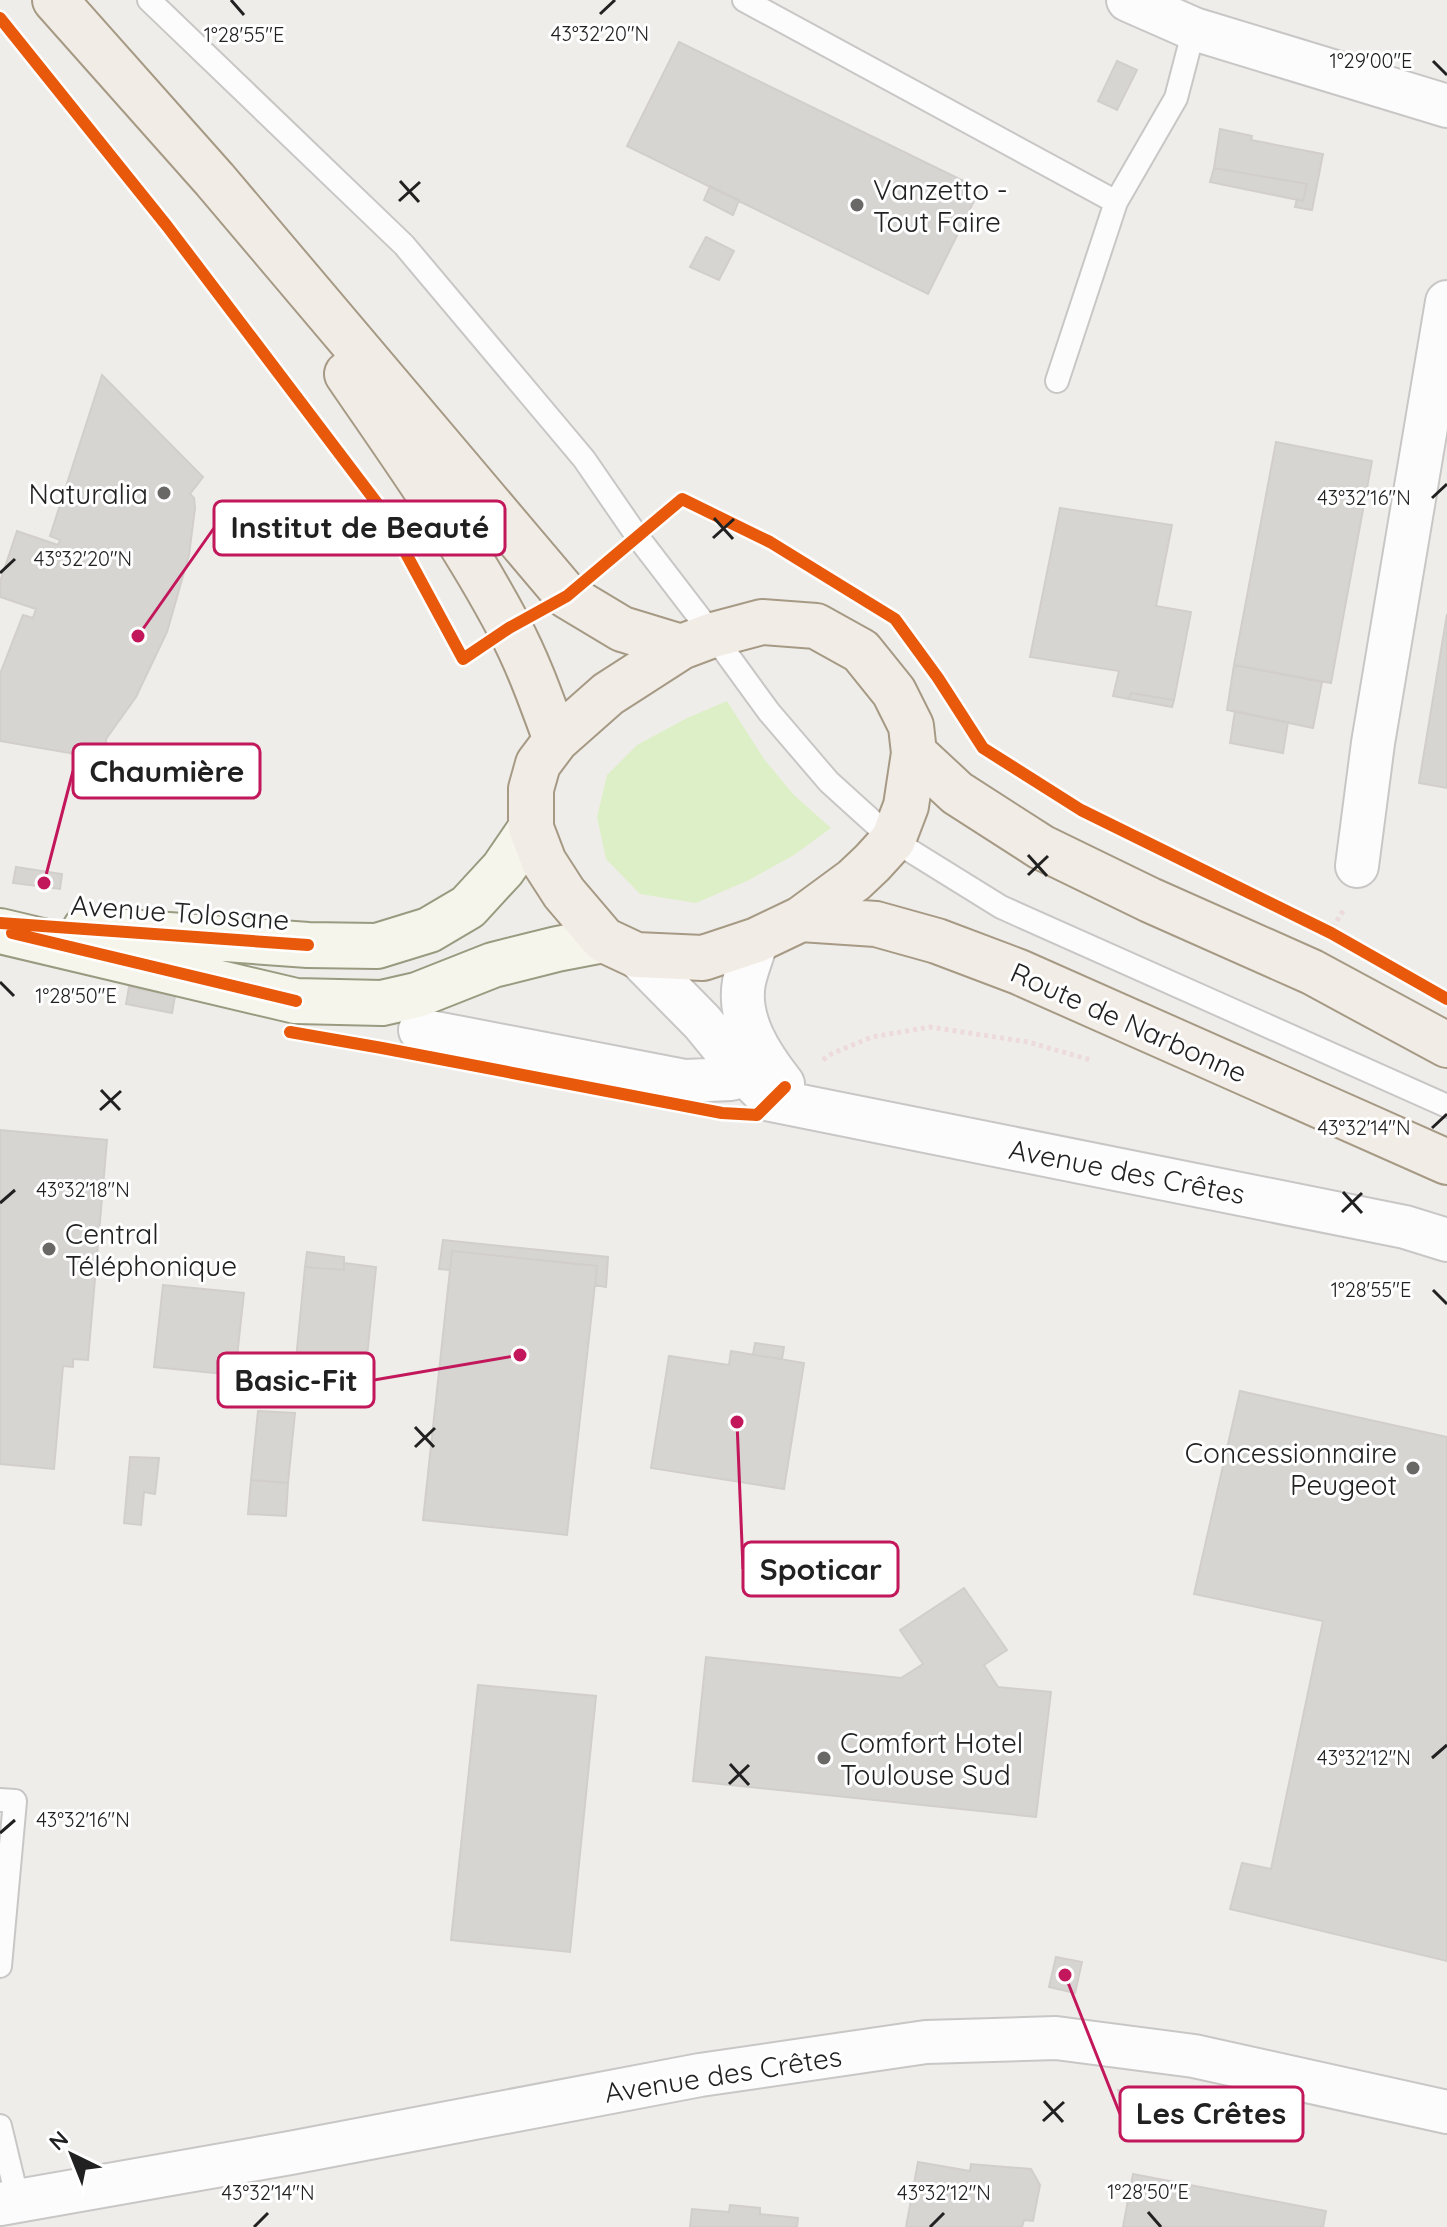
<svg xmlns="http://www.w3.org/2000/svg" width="1447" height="2227" viewBox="0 0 1447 2227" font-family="Quicksand,sans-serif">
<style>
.grass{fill:#ddefc6}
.building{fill:#d7d5d2;stroke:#d2cecb;stroke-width:2}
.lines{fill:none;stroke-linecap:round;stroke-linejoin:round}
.service-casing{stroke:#c8c7c6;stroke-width:26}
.minor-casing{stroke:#c8c7c6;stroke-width:46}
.secondary-casing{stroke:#9a9a80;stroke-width:48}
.primary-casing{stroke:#a69a85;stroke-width:48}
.path{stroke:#ecdbda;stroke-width:5;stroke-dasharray:4 4;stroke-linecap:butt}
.service{stroke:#fdfcfc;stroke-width:22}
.minor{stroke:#fdfcfc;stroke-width:42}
.secondary{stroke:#f5f5ec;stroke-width:44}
.primary{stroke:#f2ece6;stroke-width:44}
.cycleway-casing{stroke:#fff;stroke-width:17}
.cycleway{stroke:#e8590c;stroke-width:12}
.ticks{fill:none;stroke:#212121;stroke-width:3}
.poi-dot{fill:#696867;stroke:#fff;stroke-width:3}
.labels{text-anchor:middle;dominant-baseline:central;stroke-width:6;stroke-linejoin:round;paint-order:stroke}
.poi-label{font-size:28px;fill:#212121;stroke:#fff;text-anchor:start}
.street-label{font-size:28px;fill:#212121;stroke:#fff}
.ticks-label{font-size:20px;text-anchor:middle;fill:#212121;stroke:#fff;stroke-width:6;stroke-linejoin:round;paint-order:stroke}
.leader{fill:none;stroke:#c2185b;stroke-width:3}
.callout-dot{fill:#c2185b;stroke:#fff;stroke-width:3}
.callout{fill:#fff;stroke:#c2185b;stroke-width:3}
.callout-label{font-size:30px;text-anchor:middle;font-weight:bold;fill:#212121}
</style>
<rect width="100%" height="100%" fill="#efedea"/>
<path class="grass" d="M727,701L764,759L794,795L831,828L794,855L749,880L696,903L640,894L606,859L597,817L607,775L637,745L687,718Z"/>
<path class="building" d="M679,42L980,189L928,294L627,146Z
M1117,61L1137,70L1117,110L1098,101Z
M1220,129L1252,136L1251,140L1323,154L1312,210L1295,207L1297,199L1303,201L1307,184L1214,168Z
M1214,168L1307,184L1303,201L1210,182Z
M710,186L739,200L733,215L704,200Z
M706,237L734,251L719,280L690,267Z
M102,375L203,477L190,494L194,498L195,508L189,555L167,632L136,697L106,739V746L98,758L0,741V674L23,615L33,618L36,609L0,597V582L17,531L58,545L60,540L50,536Z
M1276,442L1372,461L1331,683L1234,665Z
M1060,508L1172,525L1156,606L1191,612L1174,700L1131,693L1129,699L1113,696L1119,671L1030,657Z
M1447,614V788L1419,783Z
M1234,665L1322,682L1313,728L1227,710Z
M1131,693L1174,700L1172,707L1129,699Z
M1235,711L1288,722L1283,753L1230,743Z
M16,867L62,874L60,889L13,883Z
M129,987L175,996L172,1013L126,1004Z
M0,1130L107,1140L88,1360L73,1359V1367L63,1366L54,1469L0,1464Z
M443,1240L608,1257L606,1287L595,1285L597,1266L452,1251L450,1270L439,1269Z
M452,1251L597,1266L567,1535L423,1520Z
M307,1252L344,1257V1270L305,1267Z
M344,1263L376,1267L364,1387L294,1380L305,1267L344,1270Z
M163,1285L244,1293L235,1375L154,1367Z
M755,1343L784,1347L782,1359L753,1355Z
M731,1351L804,1363L784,1489L651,1468L669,1356L729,1365Z
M1240,1391L1447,1437V1961L1230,1909L1242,1863L1271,1869L1323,1621L1194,1594Z
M258,1411L295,1413L288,1483L251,1480Z
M130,1457L159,1458L155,1494L144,1492L141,1525L124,1523Z
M251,1480L288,1483L286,1516L248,1514Z
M964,1588L1007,1650L984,1665L998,1687L1051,1692L1036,1817L693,1781L706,1657L901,1678L923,1664L900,1630Z
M478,1685L596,1696L570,1952L451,1940Z
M1056,1957L1082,1962L1075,1993L1049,1987Z
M1118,2090L1134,2092L1135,2099L1120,2097Z
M918,2162L970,2171L971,2164L1031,2169L1040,2185L1033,2221L1024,2220L1022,2227H906Z
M1133,2174L1326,2211L1323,2227H1123Z
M730,2205L760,2208V2214L798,2218L797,2227H690L692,2209L729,2212Z"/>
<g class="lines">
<g class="service-casing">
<path id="service" d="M149,0L404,245L584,459L637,536L713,635L769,712L829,782L893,840L1001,907L1447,1106
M744,0L1116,202
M1057,381L1116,202L1176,98L1194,29
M0,1800L15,1801L0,1966
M0,2126L18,2201"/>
</g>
<g class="minor-casing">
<path id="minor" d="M1128,0L1194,29L1447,106
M1357,866L1373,743L1447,302
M757,940C753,954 747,968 744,982C737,1020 761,1056 783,1084
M636,955L702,1022L743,1072L771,1100L1405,1227L1447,1240
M420,1030L685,1081L731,1079L743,1072
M0,2204L290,2153L700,2075L926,2042L1056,2038L1194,2056L1447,2112"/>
</g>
<g class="secondary-casing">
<path id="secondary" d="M85,929L308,945L377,946L429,930L468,907L503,869L531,828
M0,931L296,1001L382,1003L417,995L493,965L557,949L604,940"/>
</g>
<g class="primary-casing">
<path id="primary" d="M55,0L215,180L567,596L622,629L681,647
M347,374C403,456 462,538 509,627C528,662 542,702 556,740
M762,622L816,626L861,651L894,692L911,726L914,753L906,806L893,840L872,863L854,880L801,919L757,940L703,958L636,955L604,940L564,893L544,862L531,828V789L538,764L556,740L608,694L681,647L713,635Z
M914,753L957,793L1041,847L1150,900L1312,972L1447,1045
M801,919L876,924L937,941L1019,972L1447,1162"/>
</g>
<path class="path" d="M1333,928L1344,909
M823,1060L831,1054L872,1037L930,1027L1028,1042L1091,1060"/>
<use href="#service" class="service"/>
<use href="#minor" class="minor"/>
<use href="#secondary" class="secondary"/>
<use href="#primary" class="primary"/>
<g class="cycleway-casing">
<path id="cycleway" d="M0,18L167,226L383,511L463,659L509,628L567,596L682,499L770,542L895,619L938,678L983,748L1081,810L1331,933L1447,999
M0,923L308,945
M12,933L296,1001
M290,1032L382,1048L722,1113L757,1115L785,1087"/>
</g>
<use href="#cycleway" class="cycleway"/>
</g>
<path class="ticks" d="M231,0L244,15M600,14L615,0M1433,61L1447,75M400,181L419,202M399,201L420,182M1432,498L1447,484M714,518L733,539M713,538L734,519M0,573L15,559M1028,855L1047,876M1028,875L1048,856M0,982L14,996M101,1090L120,1110M100,1110L121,1091M1432,1128L1447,1114M1343,1192L1362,1213M0,1203L15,1190M1342,1212L1362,1193M1433,1290L1447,1304M415,1427L434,1447M415,1447L435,1428M1432,1758L1447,1745M730,1764L749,1785M729,1784L749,1765M0,1833L15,1820M1044,2101L1063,2122M1043,2121L1064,2102M1148,2212L1161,2227M254,2227L268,2213M930,2227L944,2213"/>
<g class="poi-dot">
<circle cx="857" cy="205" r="8"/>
<circle cx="164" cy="493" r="8"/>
<circle cx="49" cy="1249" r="8"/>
<circle cx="1413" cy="1468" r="8"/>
<circle cx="824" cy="1758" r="8"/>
</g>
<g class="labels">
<g class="poi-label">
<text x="873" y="189">Vanzetto -<tspan x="873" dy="32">Tout Faire</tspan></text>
<text x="148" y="493" text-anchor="end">Naturalia</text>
<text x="65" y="1233">Central<tspan x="65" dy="32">Téléphonique</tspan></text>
<text x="1397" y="1452" text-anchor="end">Concessionnaire<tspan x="1397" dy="32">Peugeot</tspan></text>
<text x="840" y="1742">Comfort Hotel<tspan x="840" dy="32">Toulouse Sud</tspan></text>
</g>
<g class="street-label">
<text transform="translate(180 912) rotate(4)">Avenue Tolosane</text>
<text transform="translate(1129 1022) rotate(24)">Route de Narbonne</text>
<text transform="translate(1127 1171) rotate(11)">Avenue des Crêtes</text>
<text transform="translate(723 2074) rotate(-9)">Avenue des Crêtes</text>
</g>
</g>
<g class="ticks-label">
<text x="600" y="41">43°32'20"N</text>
<text x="244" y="42">1°28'55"E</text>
<text x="1371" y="68">1°29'00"E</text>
<text x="1364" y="505">43°32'16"N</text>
<text x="83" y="566">43°32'20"N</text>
<text x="76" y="1003">1°28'50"E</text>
<text x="1364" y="1135">43°32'14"N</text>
<text x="83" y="1197">43°32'18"N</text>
<text x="1371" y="1297">1°28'55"E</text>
<text x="1364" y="1765">43°32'12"N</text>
<text x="83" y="1827">43°32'16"N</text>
<text x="1148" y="2199">1°28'50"E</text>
<text x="268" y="2200">43°32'14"N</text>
<text x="944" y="2200">43°32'12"N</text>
</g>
<path class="leader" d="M138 636L214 528M44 883L73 771M520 1355L374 1380M737 1422L743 1569M1065 1975L1120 2114"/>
<g class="callout-dot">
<circle cx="138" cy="636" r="8"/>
<circle cx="44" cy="883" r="8"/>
<circle cx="520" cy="1355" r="8"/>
<circle cx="737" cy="1422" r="8"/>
<circle cx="1065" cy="1975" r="8"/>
</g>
<g class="callout">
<rect x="214" y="501" width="291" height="54" rx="8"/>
<rect x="73" y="744" width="187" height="54" rx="8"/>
<rect x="218" y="1353" width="156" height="54" rx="8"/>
<rect x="743" y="1542" width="155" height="54" rx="8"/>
<rect x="1120" y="2087" width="183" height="54" rx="8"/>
</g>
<g class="callout-label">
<text x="360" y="538">Institut de Beauté</text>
<text x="167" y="782">Chaumière</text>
<text x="296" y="1391">Basic-Fit</text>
<text x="821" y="1580">Spoticar</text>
<text x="1211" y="2124">Les Crêtes</text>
</g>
<g transform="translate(72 2155) rotate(317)" stroke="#ffffff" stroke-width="6" paint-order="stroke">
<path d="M0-6L14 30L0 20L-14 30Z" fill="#212121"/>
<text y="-12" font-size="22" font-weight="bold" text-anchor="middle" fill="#212121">N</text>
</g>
</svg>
